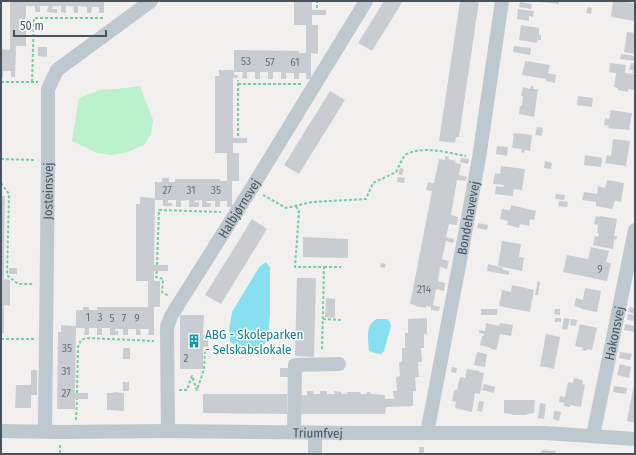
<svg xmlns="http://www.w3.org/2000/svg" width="636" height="455" viewBox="0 0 636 455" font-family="'Fira Sans Condensed',sans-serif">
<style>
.green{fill:#bcf1ce}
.water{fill:#88dfef}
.building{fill:#c9cdd2}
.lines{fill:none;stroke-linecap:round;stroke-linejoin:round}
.path{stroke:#73d09e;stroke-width:2;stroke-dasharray:3 2;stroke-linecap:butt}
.minor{stroke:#bdc8cf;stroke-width:14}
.labels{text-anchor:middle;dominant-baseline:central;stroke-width:3;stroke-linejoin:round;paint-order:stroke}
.number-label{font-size:11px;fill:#68727b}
.street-label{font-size:13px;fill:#47545e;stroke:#fff}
.culture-label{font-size:13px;fill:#0d838f;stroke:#fff;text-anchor:start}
</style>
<rect width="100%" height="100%" fill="#f2efef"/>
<path class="green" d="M140,86L153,120L151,134L144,145L128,152L111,155L97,153L72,141L79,98L99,90L126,88Z"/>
<path class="water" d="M266,262L270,268V314L268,339L263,346L237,347L230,342L229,332L232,312L260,266Z
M377,319H387L390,322L391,326L384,351L381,354L375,353L369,351C368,338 365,325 377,319Z"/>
<path class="building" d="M10,1H104V13H99V7H92L91,13H87V7L78,6V13H74L73,6H66V13L61,12V6H53L52,9H57V13L47,12L48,6H40V12H35V6H26V46H16L15,77H11V71H3V77H1V49L10,50Z
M294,1H312V10H326V15H312V25H318V54L311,53V79H306V73H299V79H294V73H286V79H281V72H273V79H268V72H260V79H255V72H247V79L242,78L243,72H234V75H238V78H233V138H247V143H233V153H239V181H232V207H227V201H220V207H215V201H207V203H211V207H202V200L194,201V202H199V207H189V200L181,201V207H176V200H168V203H172V206H163V200H155L154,265H168V271H154V281H160V307H154V335H148L149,329H140L141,335H136V329H128V335H123V329H115V331H118V335H110V328H102V335H97V328H89V335H84L85,328H76L75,393H88V399H75V409H57L58,332H61V325L76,326V310H83V307H89V310H97V307H148V281H136V204H140V197L155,198V182H162V178H169V182H175V179H220V181H227V153H215V76H219V70H234V50L299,51V53H306V25H294Z
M384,1H403L372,51L358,43Z
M460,1H479L459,137H456L455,143L439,141Z
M539,1H559V4L550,3H549L539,2Z
M613,1L635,3V21L611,17Z
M520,2L532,4L531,9L519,7Z
M588,7L592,8L591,14L586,13Z
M518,9L534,11L533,17L529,16V21L517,19Z
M521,25L539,28V35H541V40H538L537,43L519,40Z
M627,32L635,33V54L624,52Z
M514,46L531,48L530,55L513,52Z
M38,47H47V57L38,56Z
M621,54L635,56V61L620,59Z
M525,61L550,65L548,73L556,75L555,83L546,81V79L522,75Z
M610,63L626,65L625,73L635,74V82L634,90L628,89V92L618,90V88L614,87L616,73L609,72Z
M631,63H635V73H632L633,70H629Z
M531,86H534L533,89H538L534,117L519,114L520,106H522L523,96H521L523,87L530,89Z
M330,91L345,100L299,174L284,165Z
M578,96L593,98L592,107L577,105Z
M611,110L632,113L629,130L608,128L609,126L604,125L605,118L609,119Z
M537,127L543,128L542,136L535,135Z
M514,133L532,135L530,151L525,150L524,153L521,152L522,149L512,148Z
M613,139L630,141L626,166L605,163L607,155L611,156Z
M497,146L508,147L507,156L496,154Z
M585,155L602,158L601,167L584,165Z
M445,156L449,157L448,159L456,161L455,163L461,164L459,175L467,177L466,181L457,180L451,215L458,217L457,225L449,224L446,237L454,239L453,243L446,241L442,259L449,261L447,269L440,267L438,281L445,283L444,291L436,289L433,305L440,307L439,311L431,310V307L426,306V308L415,306L416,305L410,304L432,191L426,190L428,182L434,183L439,159L445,160Z
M461,158L469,159L468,164L460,162Z
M545,161L552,163L551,169L544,168Z
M501,166L525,169L522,190L514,189L513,196L495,194L496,186L503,187L504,185L493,184L495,173L500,174Z
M400,168L404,169L402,175L398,174Z
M398,177L405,178L404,183L397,182Z
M607,180L624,183L621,202L615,201L612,209L596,206V202L582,200L584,192L597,194L598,186L605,188Z
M556,194L565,195L564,200L555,199Z
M1,196H5L4,279L10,280V306L4,305V333H1Z
M559,201L568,202L567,207L558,206Z
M511,205L536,211L534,220L530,219L529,226L520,224L519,228L507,225L508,221L500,219L502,209L510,210Z
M596,216L599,217L600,216L617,219L614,236H617L616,240L614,239L613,249L593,245L595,236L598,237L599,233H597L598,225L594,224Z
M252,219L267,229L221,304L205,295Z
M478,223L488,225L487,230L477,228Z
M303,237L348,239V258L303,257Z
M502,241L521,244L519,257L524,258L522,271L498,266Z
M591,247L609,251L606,262L611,263L607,281L563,272L567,255L588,259Z
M381,263L386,264L385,268L380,267Z
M488,264L503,268V270L509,271V275L487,271Z
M9,268H17V274H9Z
M297,278H316L314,357L295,356Z
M538,281L540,282L538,295H535Z
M512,285L534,290L530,312L499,306L502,290L511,292Z
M585,288L601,291L597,312L581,309V308L574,306L576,298L583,300Z
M326,298L335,299V318L325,317Z
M630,307L635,308V314L628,312Z
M481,309H497V315H481Z
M555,309H560V315L554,314Z
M628,314L635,315V321L627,320Z
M180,315H204L203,335H208V347H203V369H180Z
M427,318V334H424V348H421L422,362H418L419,377H415L416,391H413V406L386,407L385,414H300V395H307V391H313L314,394H320V391H327V394H334V391L341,392V394H348L347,392H360L361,394H366L367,392H370L371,394L385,395V399H394L393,391H397L396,377L400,376L399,362H402V348H405V333H408V319Z
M555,318H561V322H555Z
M564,318L570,319L567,330L562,329Z
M571,319L577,320L576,326L570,325Z
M486,323L499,326L500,323L513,325L511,336L500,334L497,349L496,348V350L491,349V348L480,345L482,336H484V334L479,333V330L485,331Z
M580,324L597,328L592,350L587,349L586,351L582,350L583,348L575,346Z
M625,324L635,326V332L624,330Z
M546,334L560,337L554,369L540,366Z
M123,348H130V359H123Z
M477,352L487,354L485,367L474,365Z
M620,352L632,354L630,360L619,358Z
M620,364L631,367L629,378L617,375Z
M452,367L457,368L456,373L451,372Z
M280,368H289V377H280Z
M467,369L479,371V372L484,373L480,394L475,393L472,412L455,408L456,402L452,401L454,390H457L460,377L465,378Z
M31,370H37V395H31V408H15L16,385H31Z
M574,378L583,380L582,384L585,385L581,407L570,405V407L564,406V403L559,402L560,396L565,397L568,382L573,383Z
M123,382H129V391H123Z
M484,384L495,387L494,393L482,390Z
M634,384H635V423L627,421Z
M614,386L627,388L626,394L613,392Z
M113,392L124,393V411L107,410V393H114Z
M203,394H287V414L203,413Z
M504,400H535L534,413L527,414V415H512V414L504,413Z
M479,401L484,402L482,412L477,411Z
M540,403L546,404L544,419L538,418Z
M554,411L561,412L559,421L553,419Z
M419,447H424V454H419Z
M542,450L556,451L555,454H541Z"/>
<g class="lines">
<path class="path" d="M317,8V1
M1,82H38
M32,82L34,18H104
M238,84H301
M238,136V80
M1,159L35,160
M1,183L9,194L7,275L18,284H34
M263,195L286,208L312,202L366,199L373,183L396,172L404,156C406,154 409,153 412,152C429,147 449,153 466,156
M296,206L299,212L295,267H324L322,351
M157,265L159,210L221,212
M324,267H341
M157,271L156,277L163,279L162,292L169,296
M323,319L341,320
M1,339H34
M179,390H187L192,376L197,390L204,369L205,349
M77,393L78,347L81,340L87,338L154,341
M76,420L77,399
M60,445V454"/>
<g class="minor">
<path id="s1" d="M1,431L59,432L168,431L358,433H545L635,439"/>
<path id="s2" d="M45,431L48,160V89L57,70L151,1"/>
<path id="s3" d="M168,431L167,327L171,316L251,189L366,1"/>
<path d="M294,432L295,365L339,364"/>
<path id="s4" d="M427,433L462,250L479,158L502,1"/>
<path id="s5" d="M593,436L635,230"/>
<path d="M315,454V433"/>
</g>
</g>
<defs>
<g id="building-bare" transform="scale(1.08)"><path d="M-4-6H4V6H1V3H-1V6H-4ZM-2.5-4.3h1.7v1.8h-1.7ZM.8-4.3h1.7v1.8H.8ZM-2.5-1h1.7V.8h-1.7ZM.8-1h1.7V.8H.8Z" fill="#0f9aa8" stroke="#fff" stroke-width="2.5" paint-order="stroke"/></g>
</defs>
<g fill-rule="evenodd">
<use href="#building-bare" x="194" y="341"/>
</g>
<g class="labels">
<g class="number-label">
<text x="246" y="61">53</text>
<text x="270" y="62">57</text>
<text x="295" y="62">61</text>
<text x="167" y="190">27</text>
<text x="191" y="190">31</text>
<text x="216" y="190">35</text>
<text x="600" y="269">9</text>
<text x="424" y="289">214</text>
<text x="88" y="317">1</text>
<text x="100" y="317">3</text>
<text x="112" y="318">5</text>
<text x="124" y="318">7</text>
<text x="137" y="318">9</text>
<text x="67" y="348">35</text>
<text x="186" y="358">2</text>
<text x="66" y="371">31</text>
<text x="66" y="393">27</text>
</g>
<g class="street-label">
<text stroke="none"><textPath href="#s2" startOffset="240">Josteinsvej</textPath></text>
<text stroke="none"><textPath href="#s3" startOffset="243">Halbjørnsvej</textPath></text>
<text stroke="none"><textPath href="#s4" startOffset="219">Bondehavevej</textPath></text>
<text stroke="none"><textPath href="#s5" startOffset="105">Hakonsvej</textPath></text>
<text stroke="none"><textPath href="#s1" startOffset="317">Triumfvej</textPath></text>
</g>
<g class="culture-label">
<text x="205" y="334">ABG - Skoleparken<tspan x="205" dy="15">- Selskabslokale</tspan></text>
</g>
</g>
<rect width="636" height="455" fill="none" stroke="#47545e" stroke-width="4"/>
<path d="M14 30v6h92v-6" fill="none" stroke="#47545e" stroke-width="2"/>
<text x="20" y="30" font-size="12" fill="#47545e" stroke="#ffffff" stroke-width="3" paint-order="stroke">50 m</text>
</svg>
